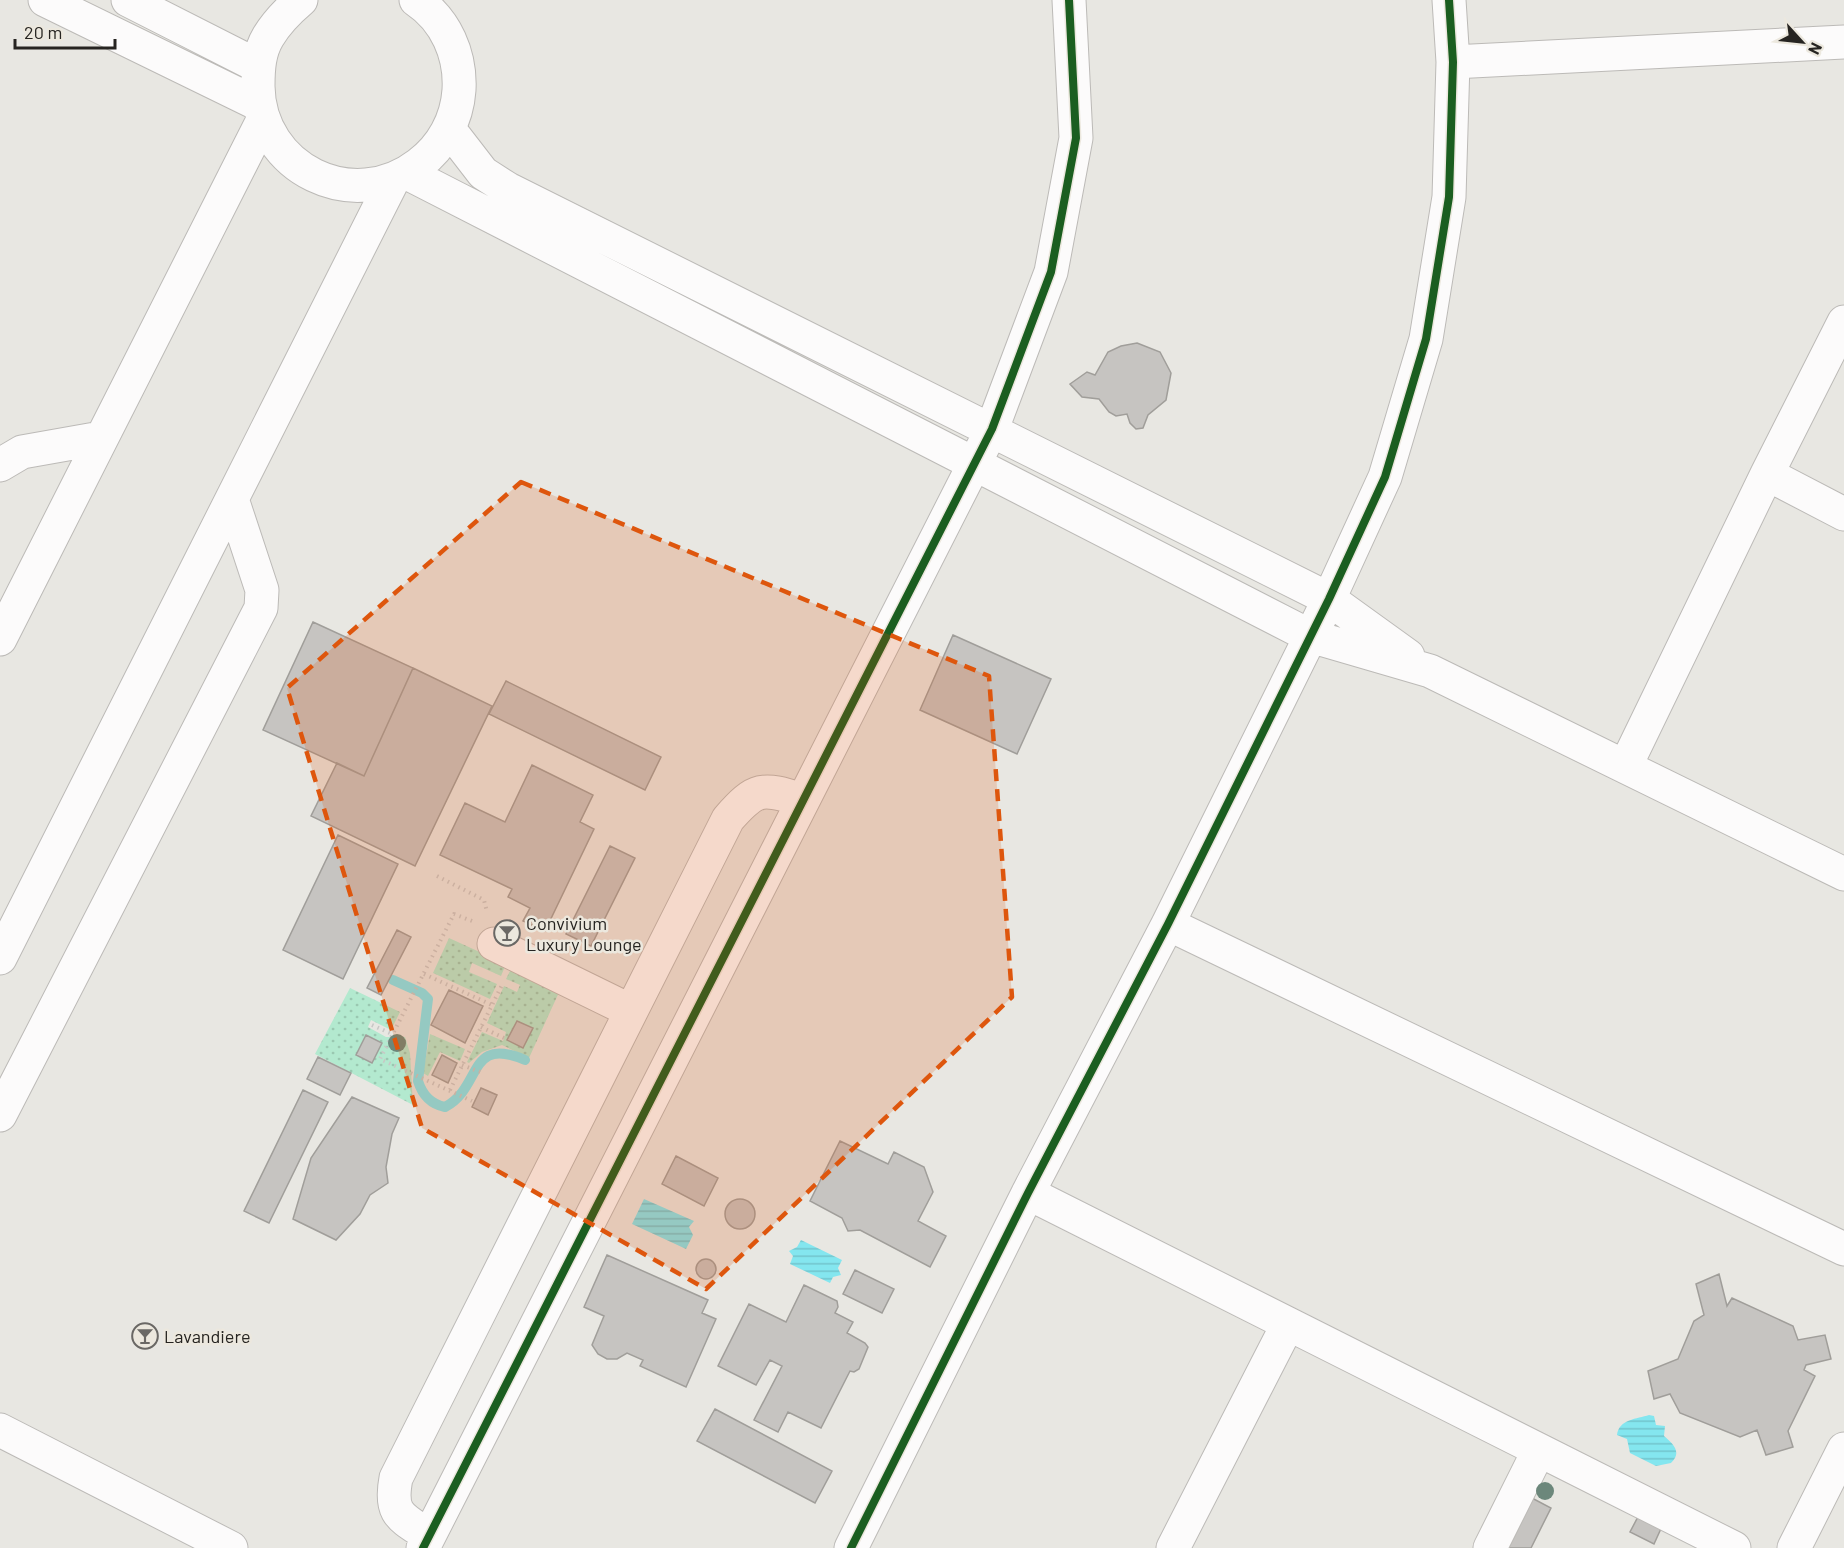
<svg xmlns="http://www.w3.org/2000/svg" width="1844" height="1548" viewBox="0 0 1844 1548" font-family="Barlow,sans-serif">
<style>
.grass{fill:url(#grass-dots)}
.water{fill:url(#water-rules)}
.lines{fill:none;stroke-linecap:round;stroke-linejoin:round}
.stream{stroke:#84e6ef;stroke-width:10}
.building{fill:#c6c4c1;stroke:#a09e9a;stroke-width:1.5}
.minor-casing{stroke:#bcbab7;stroke-width:35}
.path{stroke:#c8c7c5;stroke-width:4;stroke-dasharray:1.5 4.5;stroke-linecap:butt}
.minor{stroke:#fcfbfb;stroke-width:33}
.cycleway-casing{stroke:#ece8de;stroke-width:11}
.cycleway{stroke:#1b5e20;stroke-width:8}
.tree{fill:#6c877b}
.marked{fill:#de560d;fill-opacity:0.2;stroke:#de560d;stroke-width:4.5;stroke-dasharray:12 8;stroke-linejoin:round}
.labels{text-anchor:middle;dominant-baseline:central;stroke-width:5;stroke-linejoin:round;paint-order:stroke}
.poi-label{font-size:18px;fill:#262421;stroke:#ece8de;text-anchor:start}
</style>
<defs>
<pattern id="grass-dots" width="8" height="8" patternUnits="userSpaceOnUse" patternTransform="scale(1.5)"><rect width="8" height="8" fill="#b3e9cf"/><path d="M2 2h.1M6 6h.1" fill="none" stroke="#9ac8b1" stroke-width="1.8" stroke-linecap="round"/></pattern>
<pattern id="water-rules" width="6" height="5" patternUnits="userSpaceOnUse" patternTransform="scale(1.5)"><rect width="6" height="5" fill="#84e6ef"/><path d="M0 2.5h6" fill="none" stroke="#72c5cd"/></pattern>
</defs>
<rect width="100%" height="100%" fill="#e8e7e2"/>
<path class="grass" d="M449,938L506,964L501,976L472,963L469,972L497,984L490,999L433,973Z
M513,965L561,988L529,1058L502,1045L482,1052L469,1063L467,1062L482,1032L503,1041L506,1032L487,1023L504,986L517,992L520,985L506,979Z
M350,988L400,1012L391,1030L371,1020L368,1027L386,1037H405L410,1053L413,1105L315,1054Z
M430,1034L465,1049L460,1061L440,1052L428,1076L423,1073Z"/>
<path class="water" d="M644,1199L694,1221L689,1227L693,1235L686,1249L632,1224Z
M801,1240L842,1260L838,1268L841,1275L833,1277L830,1283L790,1264L793,1256L789,1251L797,1247Z
M1649,1415L1654,1416L1656,1425L1665,1426L1664,1436C1672,1443 1683,1452 1671,1463L1656,1466L1630,1453L1627,1439L1617,1435C1619,1419 1637,1419 1649,1415Z"/>
<g class="lines">
<path class="stream" d="M393,980L422,993L428,999L418,1081C422,1094 430,1104 445,1107C483,1087 467,1035 525,1060"/>
</g>
<path class="building" d="M1137,343L1160,352L1171,373L1166,400L1148,415L1143,428L1136,429L1130,423L1127,414L1116,416L1109,412L1099,399L1082,397L1070,384L1087,372L1095,375L1108,352L1121,346Z
M313,622L413,668L364,776L263,730Z
M953,635L1051,679L1017,754L920,710Z
M413,668L492,706L415,866L311,816L337,763L364,776Z
M506,681L661,757L645,790L489,714Z
M532,765L593,795L580,822L594,829L545,931L523,921L530,908L508,897L512,889L440,855L465,803L505,822Z
M338,835L398,864L343,979L283,950Z
M610,846L635,858L591,946L566,934Z
M397,930L411,937L381,995L367,988Z
M449,990L483,1006L465,1043L431,1025Z
M517,1021L533,1028L523,1048L507,1040Z
M366,1035L382,1043L372,1063L356,1055Z
M442,1055L457,1063L448,1083L432,1075Z
M318,1057L351,1073L340,1095L307,1079Z
M481,1088L497,1095L488,1115L472,1107Z
M303,1090L328,1102L269,1223L244,1211Z
M352,1097L399,1118L392,1134L386,1167L388,1183L370,1195L360,1214L336,1240L293,1219L311,1158Z
M840,1141L888,1164L894,1152L924,1167L933,1192L918,1221L946,1236L930,1267L860,1230L848,1231L842,1218L810,1201Z
M676,1156L718,1178L704,1206L662,1184Z
M725 1214a15 15 0 1 1 30 0a15 15 0 1 1-30 0Z
M607,1255L708,1300L702,1313L716,1319L686,1387L640,1366L643,1360L627,1353L617,1359H607L598,1354L592,1345L604,1316L584,1307Z
M696 1269a10 10 0 1 1 20 0a10 10 0 1 1-20 0Z
M855,1270L894,1289L882,1313L843,1294Z
M1719,1274L1727,1306L1732,1298L1793,1326L1798,1340L1825,1335L1831,1359L1806,1365L1804,1370L1815,1376L1788,1431L1793,1447L1766,1455L1757,1430L1740,1437L1680,1413L1670,1394L1654,1399L1648,1371L1678,1359L1694,1321L1704,1315L1696,1284Z
M804,1285L837,1301L838,1307L835,1313L853,1322L847,1333L865,1343L868,1347L859,1369L854,1372L850,1371L821,1428L788,1412L778,1432L754,1420L782,1366L770,1360L756,1385L718,1366L749,1304L786,1322Z
M715,1409L832,1471L815,1503L697,1441Z
M1530,1497L1551,1508L1531,1548H1505Z
M1641,1511L1664,1522L1654,1544L1630,1532Z"/>
<g class="lines">
<g class="minor-casing">
<path id="minor" d="M45,0L258,104
M128,0L258,66
M301,0C288,11 277,22 268,37C259,52 258,69 258,86C259,169 353,215 419,164C442,147 457,120 459,90C461,55 446,20 416,0
M1453,62L1844,42
M449,129L483,173L508,189L1329,599L1408,656
M407,173L1310,636L1430,671L1844,874
M0,465L22,452L101,438
M1767,474L1844,514
M0,639L263,120
M1626,765L1767,474L1844,322
M1168,924L1844,1249
M494,944L631,1011
M0,958L393,180
M0,1115L261,608L262,590L232,499
M1028,1193L1734,1548
M0,1430L231,1548
M429,1536C401,1517 389,1515 396,1478L728,819C756,787 762,787 802,800
M423,1548L992,429L1051,272L1076,138L1069,0
M851,1548L1028,1193L1168,924L1329,599L1385,477L1426,339L1449,197L1453,62L1449,0
M1173,1548L1288,1324
M1490,1548L1539,1450
M1794,1548L1844,1449"/>
</g>
<path class="path" d="M437,876L484,900L487,912
M472,921L454,914L380,1059L472,1101
M424,974L492,1005
M372,1025L392,1034
M481,1027L504,1038
M462,1065L483,1073
M450,1090L502,985"/>
<use href="#minor" class="minor"/>
<g class="cycleway-casing">
<path id="cycleway" d="M423,1548L992,429L1051,272L1076,138L1069,0
M851,1548L1028,1193L1168,924L1329,599L1385,477L1426,339L1449,197L1453,62L1449,0"/>
</g>
<use href="#cycleway" class="cycleway"/>
</g>
<g class="tree">
<circle cx="397" cy="1043" r="9"/>
<circle cx="1545" cy="1491" r="9"/>
</g>
<path class="marked" d="M521,482L989,676L1012,997L706,1289L422,1128L287,688Z"/>
<defs>
<g id="bar-ring" transform="scale(1.35)"><circle r="9.5" fill="#ece8de" stroke="#6a6865" stroke-width="1.5"/><path d="M-6-5H6L.8 .8V4.5H3.5V6h-7V4.5H-.8V.8Z" fill="#6a6865"/></g>
</defs>
<g fill-rule="evenodd">
<use href="#bar-ring" x="507" y="933"/>
<use href="#bar-ring" x="145" y="1336"/>
</g>
<g class="labels">
<g class="poi-label">
<text x="526" y="923">Convivium<tspan x="526" dy="21">Luxury Lounge</tspan></text>
<text x="164" y="1336">Lavandiere</text>
</g>
</g>
<g transform="translate(1802 42) rotate(117)" stroke="#ece8de" stroke-width="4.5" paint-order="stroke">
<path d="M0-4.5L10 22L0 15L-10 22Z" fill="#262421"/>
<text y="-9" font-size="16" font-weight="bold" text-anchor="middle" fill="#262421">N</text>
</g>
<path d="M15 39v9h100v-9" fill="none" stroke="#262421" stroke-width="3"/>
<text x="24" y="39" font-size="18" fill="#262421" stroke="#ece8de" stroke-width="4.5" paint-order="stroke">20 m</text>
</svg>
